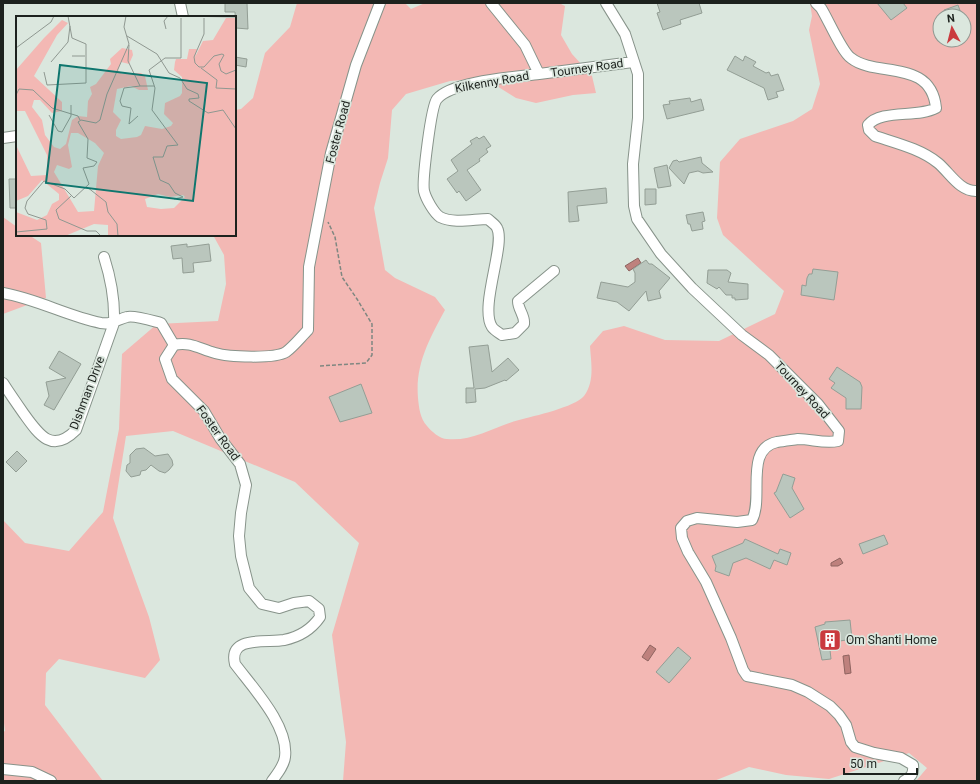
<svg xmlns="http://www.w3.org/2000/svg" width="980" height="784" viewBox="0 0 980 784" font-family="Roboto,sans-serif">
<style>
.green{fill:#f3b8b4;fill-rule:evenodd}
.water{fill:#be817d;stroke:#8e6460}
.building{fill:#bac6bd;stroke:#939e95}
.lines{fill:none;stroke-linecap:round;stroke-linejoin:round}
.minor-casing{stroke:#87938a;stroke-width:12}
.path{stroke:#7f8781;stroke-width:1.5;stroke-dasharray:4 2;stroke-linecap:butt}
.minor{stroke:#fff;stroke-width:10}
.labels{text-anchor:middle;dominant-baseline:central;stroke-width:3.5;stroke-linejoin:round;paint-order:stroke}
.street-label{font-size:12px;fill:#1d221e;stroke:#dbe7de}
.poi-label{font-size:12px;fill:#1d221e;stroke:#dbe7de;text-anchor:start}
.inset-road{fill:none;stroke:#8f9891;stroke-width:1}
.view{fill:#0f766e;fill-opacity:0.15;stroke:#0f766e;stroke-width:2}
.inset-edge{fill:none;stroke:#1d221e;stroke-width:2}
</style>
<rect width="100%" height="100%" fill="#dbe7de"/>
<path class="green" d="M297,3H405L411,9L425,3H559L565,6L561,35L572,54L592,76L596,93L573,95L536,103L516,98L484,78L450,81L406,94L392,110L388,158L380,183L374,208L385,270L395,278L435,297L445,310C430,338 415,364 418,398C419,408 420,418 427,426C431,431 440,439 447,439C472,442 496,426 519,420C534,416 575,407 584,396C595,381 591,363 590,346L603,331L624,326L665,340L719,341L775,314L784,291L723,235L717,218L720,162L740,139L793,121L812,109L820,84L809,30L812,16L810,3H977V781H916L927,768L909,753L829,779L786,775L749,767L714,781H343L346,742L332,635L359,543L295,482L173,431L126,436L113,518L149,617L160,660L145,678L59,659L46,673L45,705L103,781H3V732L5,731L3,715V520L25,543L69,551L103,512L119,429L122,354L157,324L218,321L226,284L224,255L213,235H235V110L241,109L253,98L265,53L290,27ZM940,16H964V40H940Z
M3,217L17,227V235H29L41,243L46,298L3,314Z"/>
<path class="water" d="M638,258L641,263L629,271L625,266Z
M840,558L843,563L838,566H831V563Z
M650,645L656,649L648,661L642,657Z
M849,655L851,673L845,674L843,656Z"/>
<path class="building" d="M225,3H247L248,29L236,28L235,12H225Z
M657,3H699L702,13L680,20L681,24L663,30L657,13L660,12Z
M877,3H903L907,8L891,20Z
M958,5L962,16H946L944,10Z
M735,56L743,61L745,56L756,62L753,66L766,73L769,72L771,76L778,74L784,90L776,92L778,97L768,100L764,88L727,70Z
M235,57L247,59L246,67L235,65Z
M690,98L691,102L701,99L704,110L667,119L663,105L670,104L669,101Z
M484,136L491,146L486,149L488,152L479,159L480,161L467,170L481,190L466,201L459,191L457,193L447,179L458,171L451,160L472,144L470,141L477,137L479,139Z
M701,157L702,163L713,172L703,173L698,171L689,173L684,184L669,168L673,161L677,160L679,162Z
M667,165L671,186L658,188L654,168Z
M9,179H17V208H10Z
M606,188L607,203L577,206L579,221L569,222L568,192Z
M645,189H656V204L645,205Z
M703,212L705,221L702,222L703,229L692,231L690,224H688L686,215Z
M187,244V247L209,244L211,261L193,263L194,272L183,273L182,258L173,259L171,246Z
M646,260L649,264H652L670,278L659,291L661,298L648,301L646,291L629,311L617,302L597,298L601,282L628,287L635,282V273L633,269Z
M813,269L838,272L834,300L801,295L802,285L806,286L807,278L809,274H812Z
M708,270H727L731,273L728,282L748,284V299L735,300V298H732V295H726L719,287L717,289L707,283Z
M488,345L492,372L508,358L519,370L506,381L505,380L485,388L475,389L476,402L466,403V388H474L469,347Z
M59,351L81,364L54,410L44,405L49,396L46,382L66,378L49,368Z
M837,367L860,382L862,387L861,409H846V398L831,388L835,383L829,379Z
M361,384L372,413L340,422L329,397Z
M144,448L155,456L168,454L172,460L173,465L169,470L165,473L159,471L151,465L146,470L141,471L140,475L131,477L126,471L127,465L130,463V455L136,449Z
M17,451L27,461L16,472L6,462Z
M783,474L795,478L792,488L804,509L790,518L774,493L776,492Z
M884,535L888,544L863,554L859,544Z
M745,539L778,554L780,549L791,553L787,565L774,560L770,569L746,558L733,563L729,576L715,571L716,566L712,556L743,543Z
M850,620L852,639L834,642L835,649L830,650L831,659L822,660L815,627L825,624V622Z
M678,647L691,658L669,683L656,672Z"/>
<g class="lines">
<g class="minor-casing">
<path id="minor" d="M180,3L183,17
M491,3L525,45L539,74L633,62
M606,3L625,34L638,74V118L633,164L634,206L637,219L661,254L692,288L742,335L769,355L818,404L839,431L838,441C824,444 812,439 798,439C791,440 783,441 777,442C744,449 764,497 752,520L737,522L697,518L687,521L681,528L682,538L688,552L706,582L731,638L743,670L747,676L792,685L808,692L830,706L839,715L846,725L851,742L855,747L874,753L901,758L913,765C914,774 911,777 904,781
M816,3L821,8C828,19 842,52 851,58C876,78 931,58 936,108C918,118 881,109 868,125L869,130L875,136C896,143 921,149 938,163C950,173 960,192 977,191
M539,74C516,77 452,81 437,99C431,106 422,181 424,191C426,199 434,213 440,217C454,224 474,219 488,219C491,222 496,225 497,228C506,244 479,307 492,327C494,330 499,333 502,335L515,333L524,324C525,315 518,310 518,301L554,271
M3,138L17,136
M3,293C37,299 67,316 101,323C112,325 118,319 127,317C134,315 153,321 161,323L174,345
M3,383C10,394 17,404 24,414C39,435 52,454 76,430L114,323C115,299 111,279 104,257
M3,769L32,772L51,781
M272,781C277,774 284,766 285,757C289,726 253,688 235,664C228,635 267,643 284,640C299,637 311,630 320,617L319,609L309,601L294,603L279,608L262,604L249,588L241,556L239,536L241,513L246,485L240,464L220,438L204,411L172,379L165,359L174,345C190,341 200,349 215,353C228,357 275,359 286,352C294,346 301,337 308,330L309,267L331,153L356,65L380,3"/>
</g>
<path class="path" d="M320,366L366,363L372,355V324L357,299L342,277L335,237L328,222"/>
<use href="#minor" class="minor"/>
</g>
<defs>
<g id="building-square" transform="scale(1.15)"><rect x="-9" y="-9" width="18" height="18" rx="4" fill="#ca3a3e" stroke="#dbe7de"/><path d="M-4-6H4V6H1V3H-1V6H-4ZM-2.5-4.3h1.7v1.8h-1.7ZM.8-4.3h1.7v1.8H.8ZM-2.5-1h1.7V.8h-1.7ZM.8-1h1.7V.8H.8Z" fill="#fff"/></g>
</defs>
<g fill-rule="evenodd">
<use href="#building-square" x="830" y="640"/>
</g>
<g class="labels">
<g class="street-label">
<text transform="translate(587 68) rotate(-8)">Tourney Road</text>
<text transform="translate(492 82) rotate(-10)">Kilkenny Road</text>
<text transform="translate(338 132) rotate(-75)">Foster Road</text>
<text transform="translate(802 390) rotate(47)">Tourney Road</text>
<text transform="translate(87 393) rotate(-69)">Dishman Drive</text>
<text transform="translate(218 433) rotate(54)">Foster Road</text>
</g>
<g class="poi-label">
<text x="846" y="640">Om Shanti Home</text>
</g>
</g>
<g transform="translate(16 16)">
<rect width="220" height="220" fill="#dbe7de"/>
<path d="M210,2H220V220H92V209L78,208L49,220H0V196L21,204L31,199L36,188L43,184V178L26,164L12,180L0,185V129L15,160L31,159V139L9,95H0V54L28,22L46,4L52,7L41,19L18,60L46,86V95L36,97L24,84H18L16,91L26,104L29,119L38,131L44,133L50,128L56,104L62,100L71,101L72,85L76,78L74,71L80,68L95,48L94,43L106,32L116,34L117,39L113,48L105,46L102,54L106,58L125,57L129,60L132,74H123L115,70L101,73L97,96L105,104L100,114V120L105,123L121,121L125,119L129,110L146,113L155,110L157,107L148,98L149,87L164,80L166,77V61L158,54L159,46L160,43H171L173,33H181L179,41L187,25L197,24ZM55,117H62L79,127L88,137L82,150L78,195L62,196L38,156L41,149L53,153L56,151L52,129ZM142,178L154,181L167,179L169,181L158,192L145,193L131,191L129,183Z" fill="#f3b8b4" fill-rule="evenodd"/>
<path class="inset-road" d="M161,0L220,1M188,2V18L178,41L179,47L183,51H188L198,40L206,38L208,39L203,48L205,55L210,58L220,54M150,13L148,5L152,0M111,20L141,38L153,57L164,62L171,73L182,78L183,82L173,83V85L192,97L207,94L220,113M113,29L112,45L124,70H138M0,32L35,6L38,0M56,40H69M35,46L52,26L54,10M185,52L201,64L200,72L220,73M28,56L31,69L70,67V28L56,22L52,0M0,79L3,73L17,74L36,92L62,100L64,104M33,99L42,115L46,116L55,100V89M122,100L113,108L115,92L106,90L104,85L108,72L124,70M71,171L90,186L92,196L101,208L102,220M55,180L40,194L43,203L71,215H80L85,220M158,183L167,181L159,177L153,168L144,164L137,141H147L151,130L162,129L136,94L139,72L133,54L149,42H165V2M0,216L31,213L30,204L12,198L9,192L11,185L28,165L49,173L58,182L73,168L67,152L78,150L81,146L71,142L72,123L62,106L65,104L80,107L84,104L91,78L113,28L108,11L110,0"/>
<path class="view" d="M44,49L191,67L177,185L30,167Z"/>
<rect width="220" height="220" class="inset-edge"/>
</g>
<rect width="980" height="784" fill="none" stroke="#1d221e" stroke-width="8"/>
<g transform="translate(952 28) rotate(353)"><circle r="19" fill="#dbe7de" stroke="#8f9891"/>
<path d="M0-3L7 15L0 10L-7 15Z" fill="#ca3a3e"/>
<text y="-6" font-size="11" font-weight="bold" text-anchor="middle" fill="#1d221e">N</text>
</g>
<path d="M844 768v6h73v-6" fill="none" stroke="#1d221e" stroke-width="2"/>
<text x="850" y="768" font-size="12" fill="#1d221e" stroke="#dbe7de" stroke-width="3" paint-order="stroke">50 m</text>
</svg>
